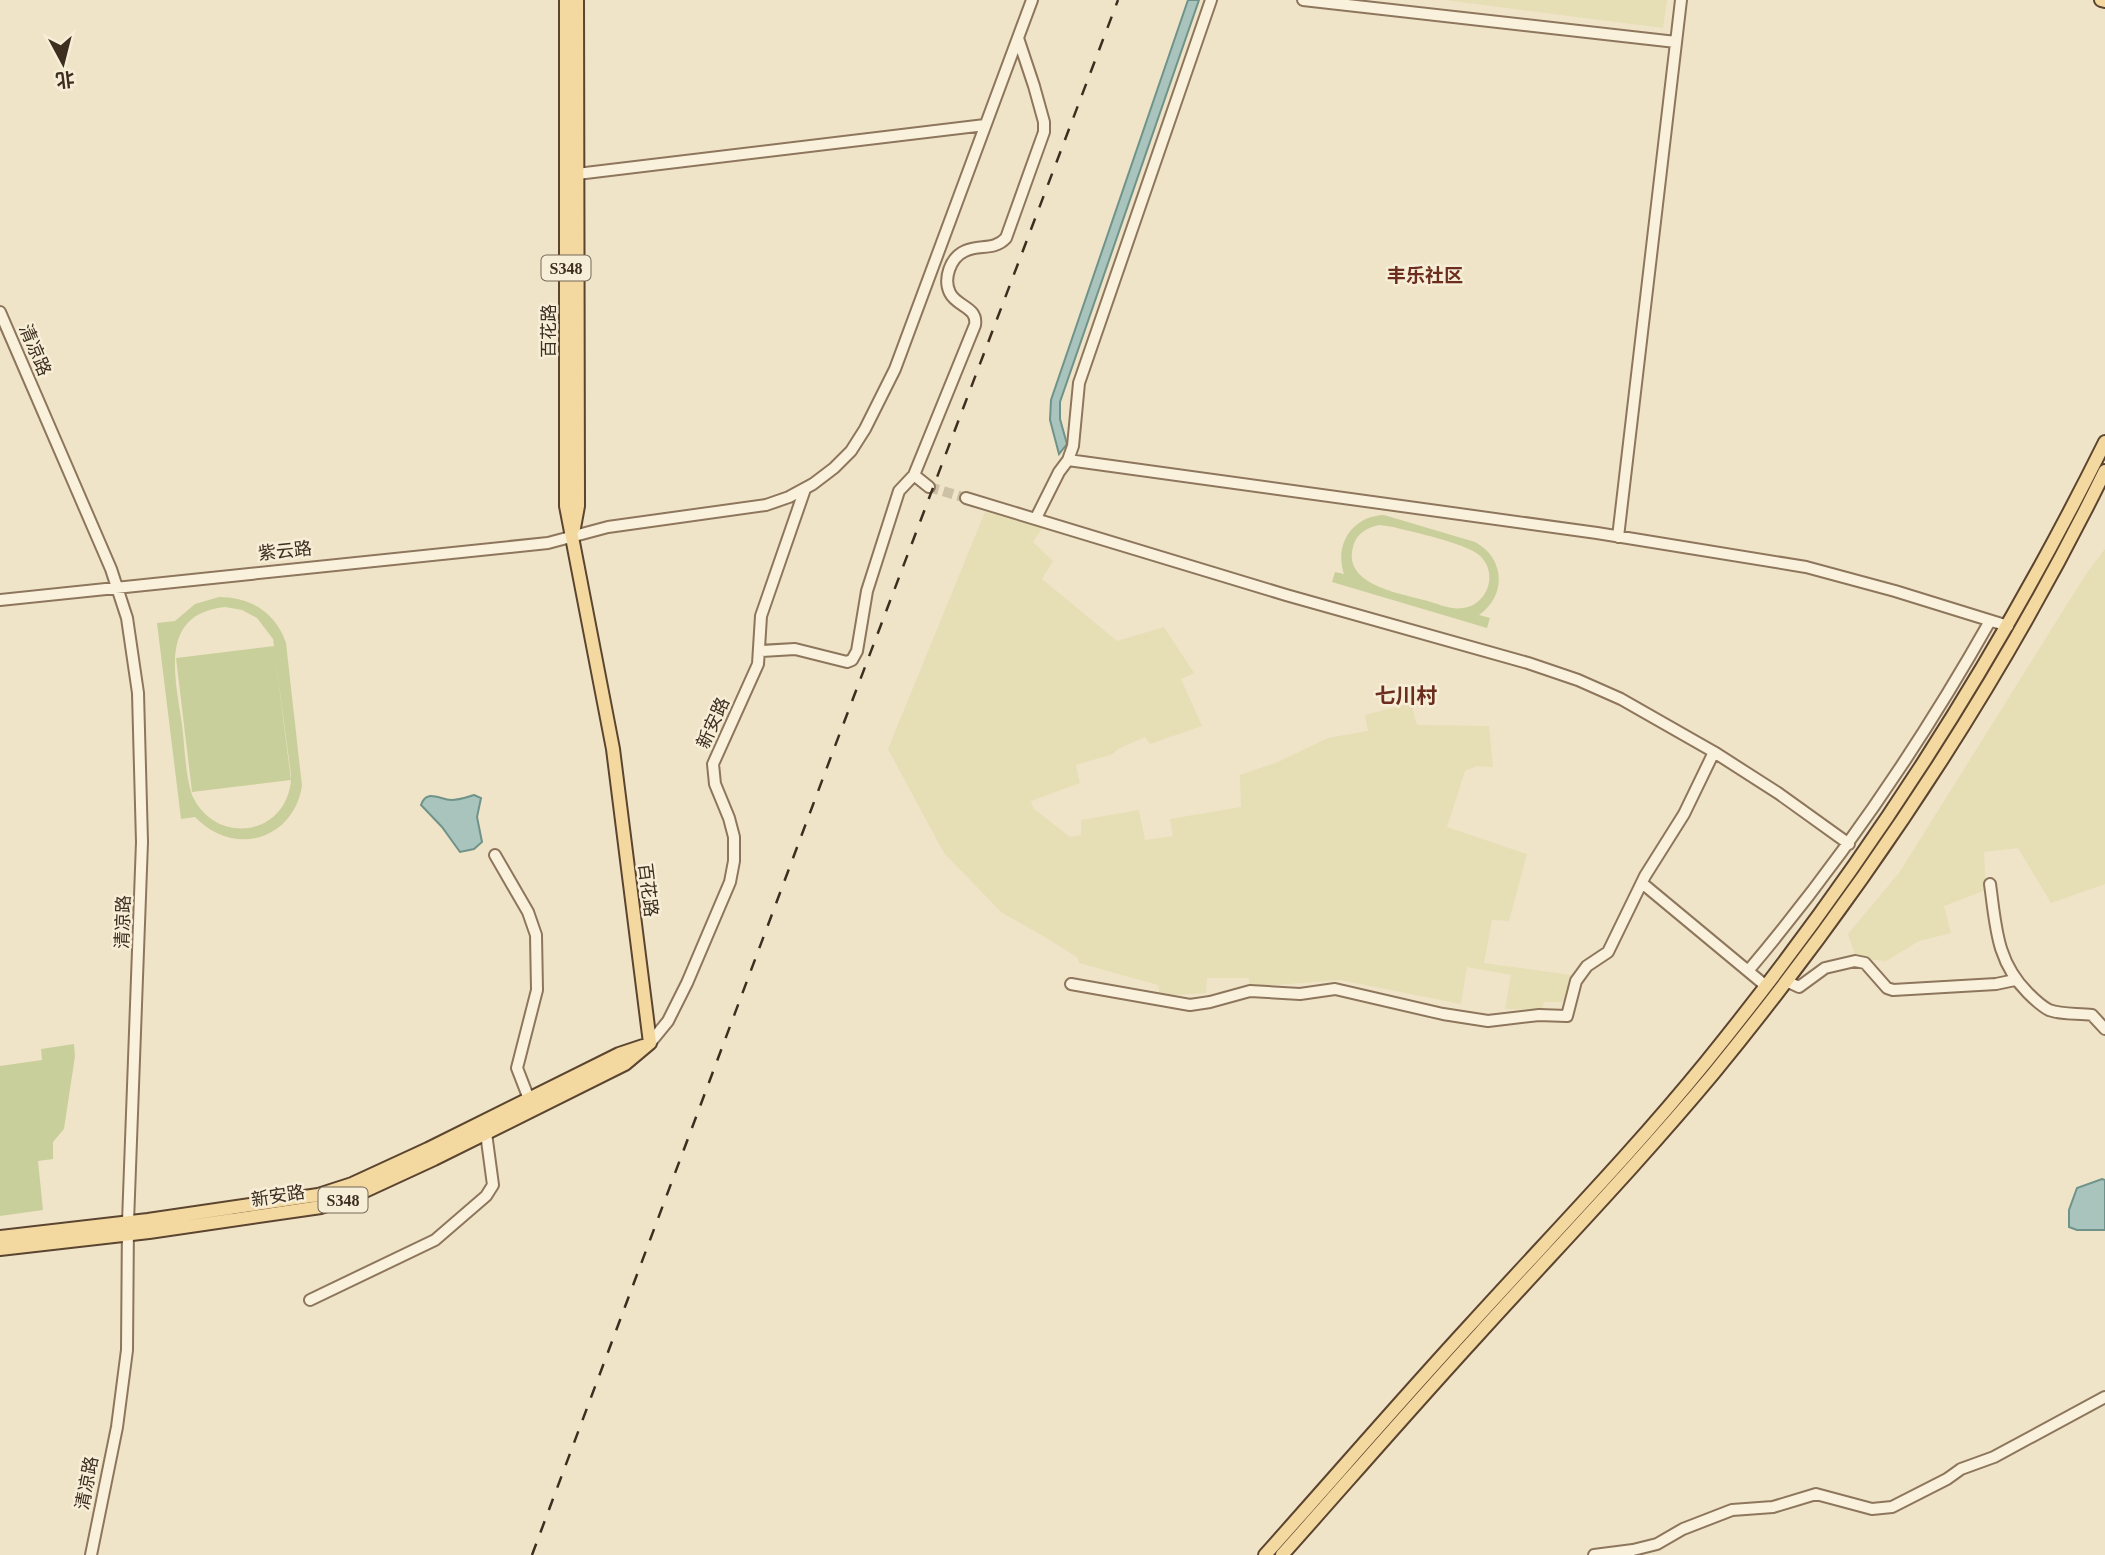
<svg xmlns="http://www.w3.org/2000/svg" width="2105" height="1555" viewBox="0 0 2105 1555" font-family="'Times New Roman','Noto Sans SC',serif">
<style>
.farmland{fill:#e6deb5}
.green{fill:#c9cf9b;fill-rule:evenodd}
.water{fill:#a9c4bc;stroke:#6f938a;stroke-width:2}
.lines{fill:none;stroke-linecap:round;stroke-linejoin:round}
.minor-tunnel{stroke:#ccc0a6;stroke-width:10;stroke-dasharray:10 5;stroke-linecap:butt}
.minor-casing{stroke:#8d765c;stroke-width:14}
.major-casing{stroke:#5b4430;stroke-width:16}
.minor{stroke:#faf1dc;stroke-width:10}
.major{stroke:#f3d9a0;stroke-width:12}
.rail{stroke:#3d2e20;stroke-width:2.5;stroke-dasharray:12 12;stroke-linecap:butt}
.labels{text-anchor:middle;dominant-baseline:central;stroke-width:5;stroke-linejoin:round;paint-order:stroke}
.shield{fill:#f7eed8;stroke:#756857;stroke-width:2}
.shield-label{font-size:16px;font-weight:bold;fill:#3d2e20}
.street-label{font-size:18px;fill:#3d2e20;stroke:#f7eed8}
.neighbourhood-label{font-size:19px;font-weight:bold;fill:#6b2e1e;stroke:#f7eed8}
.quarter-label{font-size:21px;font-weight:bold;fill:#6b2e1e;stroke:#f7eed8}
</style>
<rect width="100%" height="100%" fill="#f0e4c8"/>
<path class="farmland" d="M1445,0H1667L1663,28Z
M985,512L1043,527L1033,542L1053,561L1042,579L1117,641L1164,627L1194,673L1181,679L1202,726L1150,744L1145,737L1118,749L1113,754L1076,765L1080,783L1031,801L1033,808L1070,837L1081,835V820L1139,810L1145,840L1173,836L1170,819L1241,807L1240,775L1278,762L1328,738L1368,731L1365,715L1411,703L1417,725L1489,726L1493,767L1477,766L1465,771L1447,827L1527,854L1509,921L1492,920L1484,963L1571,975L1563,1002H1544L1542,1010L1505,1009L1511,975L1467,967L1461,1004L1340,980L1249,987V978H1207L1206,993L1160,996L1158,985L1079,963L1078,958L1050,940L1001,912L944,853L888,749Z
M2105,549V884L2051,903L2018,848L1984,852L1986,890L1944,906L1951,933L1919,941L1886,961L1856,958L1848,934L1899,873L2086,574Z"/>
<path class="green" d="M1384,515L1475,542C1505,558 1507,595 1479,615L1490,618L1487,628L1332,582L1335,572L1344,574C1334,545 1352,516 1384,515ZM1380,525L1393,527C1413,532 1465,543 1479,555C1499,572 1488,605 1463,608C1452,610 1441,605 1431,602C1406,594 1342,587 1353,547C1356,534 1367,527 1380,525Z
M219,597C251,597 276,613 286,643L302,786C293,841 233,857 195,817L181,819L157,623L175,621L195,604ZM225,607L242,610L257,618L273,639L291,775V780L274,646L176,658L192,792L291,780C286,837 215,846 192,795C185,773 185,748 182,725C176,679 157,614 225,607Z
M74,1044L75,1056L64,1129L53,1142V1159L38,1161L43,1210L0,1216V1066L42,1060L41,1049Z"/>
<path class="water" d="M1188,0H1199L1060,402V419L1067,444L1059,454L1050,420L1051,400Z
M474,795L481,798L477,817L482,842L474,849L460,852L442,827L421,805C426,789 439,799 451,800C459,800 467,797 474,795Z
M2102,1179L2105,1180V1230H2077L2069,1227V1210L2077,1188Z"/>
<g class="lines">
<path class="minor-tunnel" d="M929,487L966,498"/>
<g class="minor-casing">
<path id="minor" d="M1303,0L1676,42
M577,174L985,125
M0,312L111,569L127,618L138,693L142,842L128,1222L127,1350L117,1427L91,1555
M1068,460L1597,533L1806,567L1895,591L2008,626
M914,475L929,487
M966,498L1286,595L1528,663L1578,680L1621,699L1714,752L1778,793L1849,844
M1036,518L1059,472L1068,460L1073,446L1079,383L1211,0
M1618,537L1681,0
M0,600L548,543L608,527L766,505L789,497L813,484L834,468L851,451L865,429L895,369L1032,0
M760,651L795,649L847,662L852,660L857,651L867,591L899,491L914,475L975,325C978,307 957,307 950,293C943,279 950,258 965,251C979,244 994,251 1006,238L1044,132V122L1034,86L1018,38
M495,855L528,912L536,935L537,990L517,1068L529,1099
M1642,883L1766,986
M1990,884C1996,926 1996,961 2028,993C2035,1000 2041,1006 2049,1010C2062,1015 2078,1013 2092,1015L2105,1029
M1748,971C1840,862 1920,745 1990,621
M1786,981L1799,987L1825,968L1855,961L1865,963L1887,988L1893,990L1996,984L2015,980
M1071,984L1190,1005L1210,1002L1250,991L1300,994L1335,989L1443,1014L1488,1021L1539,1015L1567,1016L1576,981L1587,966L1608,952L1645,876L1684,814L1714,752
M650,1043L668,1021L687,983L730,882L734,861V837L729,818L715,784L713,764L758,664L761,616L805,489
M310,1300L435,1240L486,1196L493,1185L486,1133
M1594,1555L1633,1550L1657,1544L1683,1529L1732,1510L1773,1507L1816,1494L1872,1509L1892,1507L1947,1479L1961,1469L1994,1457L2105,1397"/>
</g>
<g class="major-casing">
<path id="major" d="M566,0V506L613,749L650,1043
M2101,0L2105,1
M574,528L578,506L577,0
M0,1237L148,1220L318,1195L352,1184L428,1149L619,1054L643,1046
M0,1249L149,1232L321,1207L356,1195L434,1159L625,1064L650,1043
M1265,1555C1334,1478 1401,1400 1471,1324C1550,1237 1632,1153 1706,1062C1864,867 1994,666 2105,442
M1282,1555C1348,1481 1412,1407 1479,1334C1557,1248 1638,1164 1713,1074C1865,888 1999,687 2105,471"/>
</g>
<use href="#minor" class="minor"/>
<use href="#major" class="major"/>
<path class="rail" d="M532,1555L832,754L1118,0"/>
</g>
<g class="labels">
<g class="shield">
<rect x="541.5" y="255.5" width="49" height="25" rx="5"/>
<rect x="318.5" y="1187.5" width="49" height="25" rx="5"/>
</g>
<g class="shield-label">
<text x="566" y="268">S348</text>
<text x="343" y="1200">S348</text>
</g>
<g class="street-label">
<text transform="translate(549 331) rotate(-90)">百花路</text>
<text transform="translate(35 350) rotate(67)">清凉路</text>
<text transform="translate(285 551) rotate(-6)">紫云路</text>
<text transform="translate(713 723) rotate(-66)">新安路</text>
<text transform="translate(648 890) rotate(83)">百花路</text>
<text transform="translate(123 922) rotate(-88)">清凉路</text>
<text transform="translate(278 1196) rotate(-9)">新安路</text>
<text transform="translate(87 1483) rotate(-79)">清凉路</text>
</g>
<g class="neighbourhood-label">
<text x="1425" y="275">丰乐社区</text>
</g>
<g class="quarter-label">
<text x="1406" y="696">七川村</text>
</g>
</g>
<g transform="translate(63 63) rotate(173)" stroke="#f7eed8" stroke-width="5" paint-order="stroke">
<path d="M0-5L12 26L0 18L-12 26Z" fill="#3d2e20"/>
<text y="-10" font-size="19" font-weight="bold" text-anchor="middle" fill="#3d2e20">北</text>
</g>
</svg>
